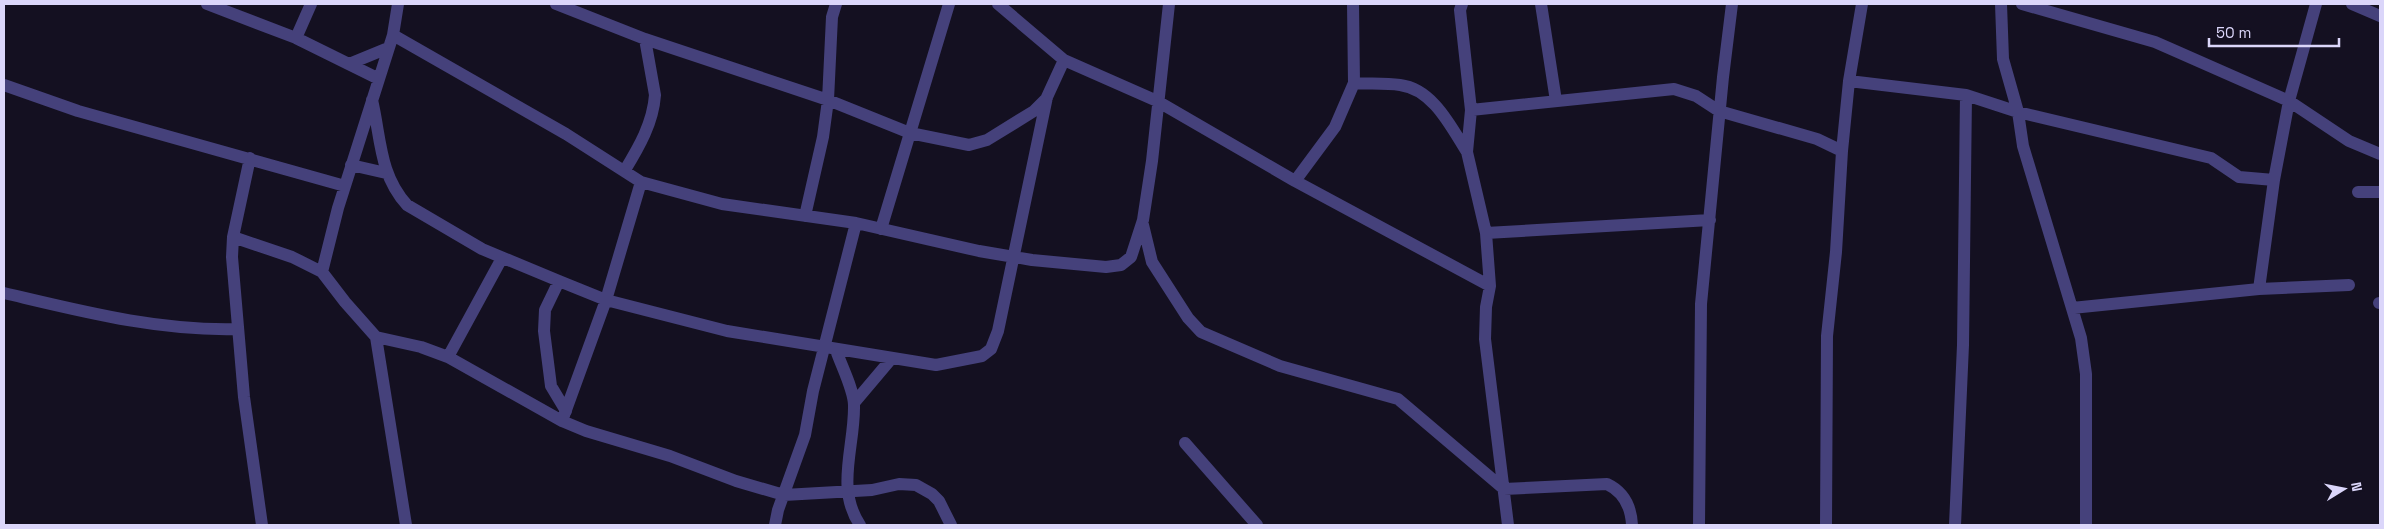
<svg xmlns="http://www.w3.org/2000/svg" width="2384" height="529" viewBox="0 0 2384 529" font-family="'Space Grotesk',sans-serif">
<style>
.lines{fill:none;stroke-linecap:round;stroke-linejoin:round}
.minor{stroke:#45417b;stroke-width:12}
</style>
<rect width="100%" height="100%" fill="#141021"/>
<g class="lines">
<path class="minor" d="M207,4L296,38L379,79
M556,4L645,39L828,100L910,133L969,145L987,140L1034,111L1047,98
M998,4L1064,60L1157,101L1295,181L1490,286
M1462,4L1460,10L1471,110L1467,152L1486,233L1490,286L1486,307L1485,339L1508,525
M1541,4L1556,101
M2001,4L2003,59L2018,112L2023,146L2081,338L2086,374V525
M2022,4L2155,42L2171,49L2289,101L2349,141L2380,154
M2352,4L2380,16
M393,35L566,134L641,182L722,204L856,223L979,251L1032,260L1106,267L1121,265L1131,257L1143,220L1152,161L1169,4
M296,38L311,4
M349,64L388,48
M1849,81L1966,95L2018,112L2211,158L2239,177L2274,180
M1354,83C1369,84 1385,83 1400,85C1433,89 1451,127 1467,152
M4,85L78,111L345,186
M372,100C381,138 379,174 407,205L482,249L559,281L606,300L727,331L936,365L982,356L991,349L998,331L1047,97L1064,60
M1471,110L1674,89L1696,96L1719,111L1817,139L1842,151
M250,158L233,237L232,257L244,397L262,525
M351,165L386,173
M625,170C639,147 653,123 655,95L645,39
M1295,181L1335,127L1354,83L1353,4
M2358,192H2380
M805,216L823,137L828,100L832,17L836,4
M1143,225L1152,262L1188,318L1201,332L1280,366L1398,399L1504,489L1607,484C1624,492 1631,506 1632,525
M881,229L949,4
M1486,233L1710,220
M233,237L292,257L322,272L345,302L376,337L421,347L448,357L562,421L586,431L670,456L736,481L784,495L872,490L899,484L916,485L932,494L939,501L951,525
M322,272L338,208L393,35L398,4
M559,281L545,310L544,331L551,386L566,411
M2259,289L2349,285
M4,293C81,311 157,331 237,329
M2379,303H2380
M2072,308L2259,289L2274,180L2289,101L2316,4
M376,337L406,525
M836,350C841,365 854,390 854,405C855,446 835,488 860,525
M448,357L502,258
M854,403L892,358
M562,421L606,300L641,182
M1185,443L1257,525
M775,525L778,510L805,435L813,391L856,223
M1699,525L1701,304L1723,77L1732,4
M1826,525L1827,336L1836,252L1842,151L1849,81L1862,4
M1955,525L1963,345L1966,95"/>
</g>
<rect width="2384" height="529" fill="none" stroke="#dbd6fa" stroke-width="10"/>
<g transform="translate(2344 489) rotate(80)" stroke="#141021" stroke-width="4" paint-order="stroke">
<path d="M0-4L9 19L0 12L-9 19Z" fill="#dbd6fa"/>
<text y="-8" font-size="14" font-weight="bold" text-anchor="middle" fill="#dbd6fa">N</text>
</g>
<path d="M2209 38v8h130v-8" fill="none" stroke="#dbd6fa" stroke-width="2.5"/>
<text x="2216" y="38" font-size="15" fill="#dbd6fa" stroke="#141021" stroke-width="4" paint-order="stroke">50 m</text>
</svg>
